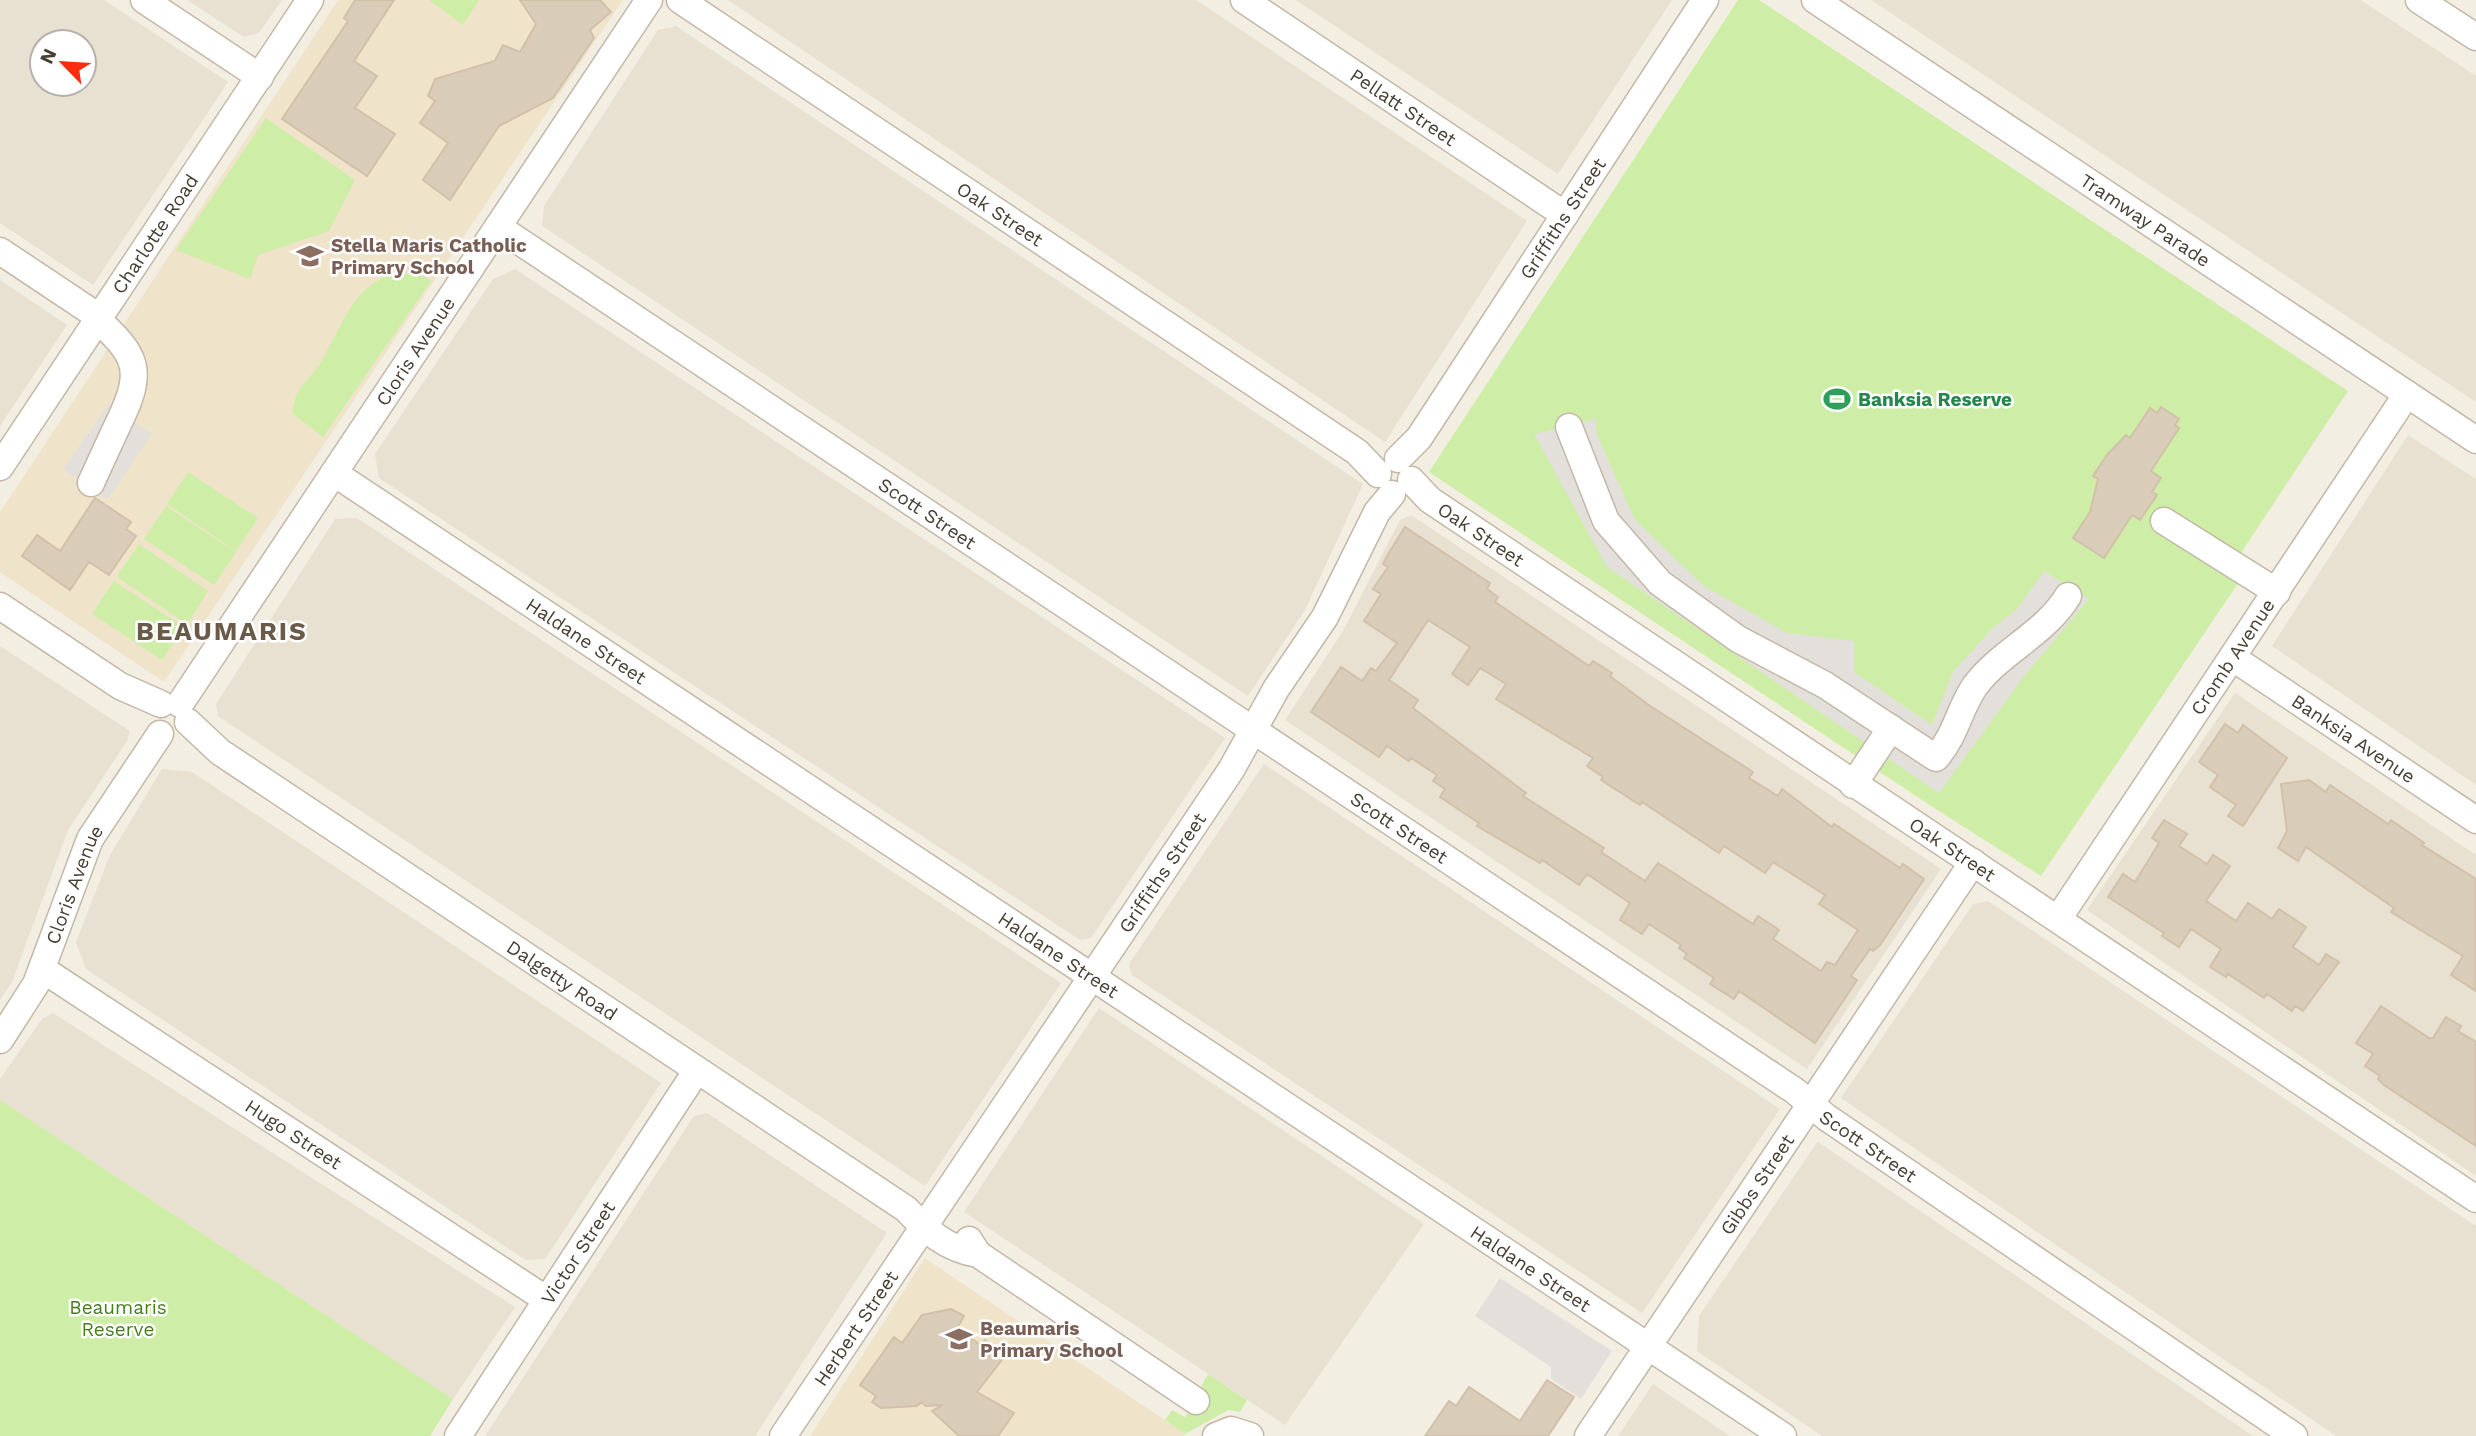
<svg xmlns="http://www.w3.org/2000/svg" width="2476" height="1436" viewBox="0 0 2476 1436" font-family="'Work Sans',sans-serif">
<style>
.residential{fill:#e8e0d0;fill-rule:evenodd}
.education{fill:#efe3ca}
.green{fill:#ceeda6}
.parking{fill:#e3e0dc}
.building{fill:#d9ccb9;stroke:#d2c1a9;stroke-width:2;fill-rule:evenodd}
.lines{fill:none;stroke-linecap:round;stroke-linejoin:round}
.minor-casing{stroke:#c3b8a7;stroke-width:29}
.minor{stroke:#fff;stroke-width:26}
.labels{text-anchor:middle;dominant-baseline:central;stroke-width:5;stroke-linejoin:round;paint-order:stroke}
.street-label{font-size:19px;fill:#463e32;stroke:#fff}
.education-label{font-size:19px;font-weight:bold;fill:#785e54;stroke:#fff;text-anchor:start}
.leisure-label{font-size:19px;font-weight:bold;fill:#27864d;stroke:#fff;text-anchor:start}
.park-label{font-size:19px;fill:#457e1f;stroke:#fff}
.district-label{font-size:26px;font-weight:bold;letter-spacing:2px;fill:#6a5b48;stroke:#fff}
</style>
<rect width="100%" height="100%" fill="#f3eee2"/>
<path class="residential" d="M0,0H104L228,82L93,285L0,223ZM42,42H84V84H42Z
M187,0H282L259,33L244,37Z
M728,0H1196L1527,221L1385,442Z
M1296,0H1672L1558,174Z
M1871,0H2361L2476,76V402Z
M676,26L1363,484L1305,610L1248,696L542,226L544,206L658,30Z
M515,269L1225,738L1091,938L1080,940L379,478L375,454L493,279Z
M0,280L67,325L0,426Z
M2408,435L2476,479V785L2272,646Z
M1411,515L1941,869L1807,1069L1285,720L1343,631L1400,520Z
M357,518L1061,983L925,1186L218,716L216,704L335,519Z
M0,646L130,731L127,741L68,830L12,982L0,1000Z
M2235,693L2476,855V1176L2087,910Z
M1264,764L1780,1109L1642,1313L1132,975L1129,964Z
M162,769L192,772L661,1083L545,1259L526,1260L86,969L76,942L110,855Z
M1988,901L2476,1226V1436H2336L1841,1098L1973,904Z
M1099,1008L1424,1224L1285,1425L964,1212Z
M53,1013L515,1307L453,1399L0,1100V1079L42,1019Z
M707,1113L887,1233L755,1436H485L694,1116Z
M1818,1141V1142L2253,1436H1822L1697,1351L1699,1316Z
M1653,1384L1730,1436H1618Z"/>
<path class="education" d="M338,0H623L164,682L0,572V512Z
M925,1258L1185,1434L1184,1436H810Z"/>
<path class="green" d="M429,0H479L463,25Z
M1738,0H1759L2348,391L2241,553L2253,561L2041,876L1931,806L1429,472Z
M266,118L355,180L329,231L258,255L250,279L176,250Z
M396,274H420L431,281L323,437L292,413C298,381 306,386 321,362C341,330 353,282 396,274Z
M188,472L258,518L236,551L167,504Z
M166,506L236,552L214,585L144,539Z
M139,544L208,591L187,624L117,577Z
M114,581L184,627L162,660L92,614Z
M0,1100L453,1399L430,1436H0Z
M1208,1374L1247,1400L1240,1412L1228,1410L1185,1434L1165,1420L1172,1410L1185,1417C1196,1403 1199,1389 1208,1374Z"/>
<path class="parking" d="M109,404L152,434L107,500L63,469Z
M1596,419L1597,435L1635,520L1704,586L1787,633L1854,641V672L1932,725L1953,672L1992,629L2018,608L2044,571L2089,599L2025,675L1939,793L1607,567L1534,434Z
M1500,1278L1612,1351L1581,1399L1551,1379V1367L1475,1316Z"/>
<path class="building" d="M355,0H394L354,61L377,76L355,108L395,134L367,176L282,119L348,21L344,18Z
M520,0H600L611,12L590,30L594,38L553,98L499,126L450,200L423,180L448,143L420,123L435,101L428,96L435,79L495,61L503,45L520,52L536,24Z
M2161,407L2179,419L2175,425L2179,428L2151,471L2161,478L2152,492L2157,495L2140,520L2132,515L2104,558L2073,538L2090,512L2098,479L2093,476L2107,455L2126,435L2130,438L2150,408L2157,413Z
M95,498L131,522L126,529L136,536L109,575L89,562L70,590L22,556L37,535L60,551Z
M1405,527L1490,583L1487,589L1498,597L1495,602L1589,666L1593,661L1612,673L1610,676L1650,706L1753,772L1749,778L1778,796L1782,789L1832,827L1834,824L1900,868L1903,864L1924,879L1880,945L1873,951L1870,949L1851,976L1857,980L1815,1043L1739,991L1734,999L1710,984L1714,978L1684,958L1687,954L1679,948L1681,945L1649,924L1642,934L1620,920L1630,903L1587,874L1579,885L1542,860L1540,863L1477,826L1479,823L1440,797L1445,789L1433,781L1437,775L1411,758L1409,761L1387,746L1379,757L1311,712L1341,667L1362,681L1371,668L1376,671L1397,643L1364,621L1381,594L1373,589L1388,567L1383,564L1387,556ZM1428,620L1470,647L1452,674L1468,685L1480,668L1506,684L1496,699L1593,758L1587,766L1603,777L1601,780L1640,805L1642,802L1719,853L1724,846L1765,873L1773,862L1825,895L1819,904L1858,930L1835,965L1827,962L1821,971L1773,939L1779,930L1758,916L1753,924L1658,863L1645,881L1601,852L1604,848L1523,796L1526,793L1413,708L1418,700L1389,680Z
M2225,724L2238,733L2243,725L2287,758L2243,826L2228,816L2236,805L2210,787L2218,775L2199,762Z
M2309,780L2326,792L2330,785L2388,824L2391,820L2424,843L2422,845L2476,879V991L2451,975L2463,956L2391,912L2394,908L2306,847L2298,861L2278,848L2287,831L2281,784Z
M2164,820L2187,834L2179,846L2207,864L2213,855L2230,866L2206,901L2236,921L2248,903L2272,919L2279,909L2306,927L2293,947L2319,965L2326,954L2339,962L2303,1011L2295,1006L2292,1011L2267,994L2264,998L2228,974L2226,977L2210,967L2221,949L2191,929L2179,947L2162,936L2164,933L2108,897L2123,874L2135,882L2159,843L2152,838Z
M2381,1006L2429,1038H2433L2446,1017L2461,1026L2458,1031L2476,1042V1146L2384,1085L2378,1079L2380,1076L2365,1066L2373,1054L2356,1043Z
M951,1309L964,1316L957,1329L981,1345L985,1340L1005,1356L977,1392L1014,1413L998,1436H959L932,1411L943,1405L926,1406L921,1402L917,1406L881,1408L872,1402L876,1396L860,1385L894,1337L902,1343L922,1315Z
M1547,1380L1574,1397L1548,1436H1425L1449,1401L1456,1406L1469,1387L1520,1421Z"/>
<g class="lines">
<g class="minor-casing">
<g id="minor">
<path d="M144,0L260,77"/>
<path id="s1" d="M680,0L1357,452L1378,474"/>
<path id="s2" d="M1244,0L1565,215"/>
<path id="s3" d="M1815,0L2476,440"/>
<path d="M2419,0L2476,37"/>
<path id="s4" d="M498,227L1795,1091L1826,1117L2294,1436"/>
<path d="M0,251L99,317"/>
<path d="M1569,427L1606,521L1660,583L1738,639L1825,685L1936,758C1957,733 1959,709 1975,686C2001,651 2045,634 2068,596"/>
<path id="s5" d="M1398,459L1419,438L1705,0"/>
<path id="s6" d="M0,467L310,0"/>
<path id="s7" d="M334,473L1783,1436"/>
<path id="s8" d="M1411,480L1430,500L2476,1199"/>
<path d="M91,483C101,461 111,439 121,418C144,369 136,355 97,319"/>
<path d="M2164,521L2277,592"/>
<path d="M0,606L120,686L161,704"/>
<path id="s9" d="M2233,658L2476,820"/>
<path id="s10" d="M180,704L649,0"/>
<path id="s11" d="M188,722L220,752L906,1209C927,1231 946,1249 978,1254"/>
<path d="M1853,785L1891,728"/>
<path id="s12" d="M2058,919L2407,394"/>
<path id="s13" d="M42,969L547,1300"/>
<path id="s14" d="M0,1040L36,984L90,839L160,734"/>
<path d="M969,1240L978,1254L1196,1401"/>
<path id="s15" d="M458,1436L697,1070"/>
<path id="s16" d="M783,1436L1231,770L1276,689L1325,617L1377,512L1392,494"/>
<path d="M1216,1436L1231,1430L1250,1436"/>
<path id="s17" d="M1588,1436L1973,862"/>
</g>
</g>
<use href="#minor" class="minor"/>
</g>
<defs>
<g id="school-bare" transform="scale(2.1)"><path d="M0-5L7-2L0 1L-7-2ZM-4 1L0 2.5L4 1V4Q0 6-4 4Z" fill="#8d6e63" stroke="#fff" stroke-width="2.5" paint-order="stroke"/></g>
<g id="stadium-bare" transform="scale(2.1)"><path d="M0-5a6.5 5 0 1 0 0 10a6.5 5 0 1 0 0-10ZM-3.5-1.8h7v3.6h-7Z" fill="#2e9e5b" stroke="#fff" stroke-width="2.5" paint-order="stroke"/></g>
</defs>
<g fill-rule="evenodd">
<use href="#school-bare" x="310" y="256"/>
<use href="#stadium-bare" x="1837" y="399"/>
<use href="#school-bare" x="959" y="1339"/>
</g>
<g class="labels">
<g class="street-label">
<text stroke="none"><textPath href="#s2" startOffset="192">Pellatt Street</textPath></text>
<text stroke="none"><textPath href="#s1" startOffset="385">Oak Street</textPath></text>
<text stroke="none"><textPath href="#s5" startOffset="292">Griffiths Street</textPath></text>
<text stroke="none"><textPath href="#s3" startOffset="397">Tramway Parade</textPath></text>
<text stroke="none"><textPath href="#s6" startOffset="280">Charlotte Road</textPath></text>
<text stroke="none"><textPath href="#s10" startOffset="424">Cloris Avenue</textPath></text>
<text stroke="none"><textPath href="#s4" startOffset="516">Scott Street</textPath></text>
<text stroke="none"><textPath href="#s8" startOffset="89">Oak Street</textPath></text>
<text stroke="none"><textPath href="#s7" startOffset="303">Haldane Street</textPath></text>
<text stroke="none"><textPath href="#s12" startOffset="315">Cromb Avenue</textPath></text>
<text stroke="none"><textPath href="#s9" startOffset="145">Banksia Avenue</textPath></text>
<text stroke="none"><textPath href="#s4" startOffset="1083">Scott Street</textPath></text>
<text stroke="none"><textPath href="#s8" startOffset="656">Oak Street</textPath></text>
<text stroke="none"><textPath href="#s16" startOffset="679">Griffiths Street</textPath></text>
<text stroke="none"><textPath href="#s14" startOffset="173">Cloris Avenue</textPath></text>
<text stroke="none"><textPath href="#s7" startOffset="870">Haldane Street</textPath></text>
<text stroke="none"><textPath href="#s11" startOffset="455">Dalgetty Road</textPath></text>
<text stroke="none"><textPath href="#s13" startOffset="301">Hugo Street</textPath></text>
<text stroke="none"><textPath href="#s4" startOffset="1650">Scott Street</textPath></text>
<text stroke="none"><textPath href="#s17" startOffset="303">Gibbs Street</textPath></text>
<text stroke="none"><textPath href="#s15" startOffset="219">Victor Street</textPath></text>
<text stroke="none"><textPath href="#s7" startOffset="1437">Haldane Street</textPath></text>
<text stroke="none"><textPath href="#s16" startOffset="130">Herbert Street</textPath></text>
</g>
<g class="education-label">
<text x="331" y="245">Stella Maris Catholic<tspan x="331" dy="22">Primary School</tspan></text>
<text x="980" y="1328">Beaumaris<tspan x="980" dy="22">Primary School</tspan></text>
</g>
<g class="leisure-label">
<text x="1858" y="399">Banksia Reserve</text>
</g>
<g class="park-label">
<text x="118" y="1307">Beaumaris<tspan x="118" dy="22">Reserve</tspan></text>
</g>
<g class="district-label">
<text x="222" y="631">BEAUMARIS</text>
</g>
</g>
<g transform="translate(63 63) rotate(295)"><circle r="33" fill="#ffffff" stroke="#b5b2ad" stroke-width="2"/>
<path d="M0-5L12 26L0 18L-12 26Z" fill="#ff2d0e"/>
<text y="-10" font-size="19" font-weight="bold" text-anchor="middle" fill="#463e32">N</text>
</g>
</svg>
